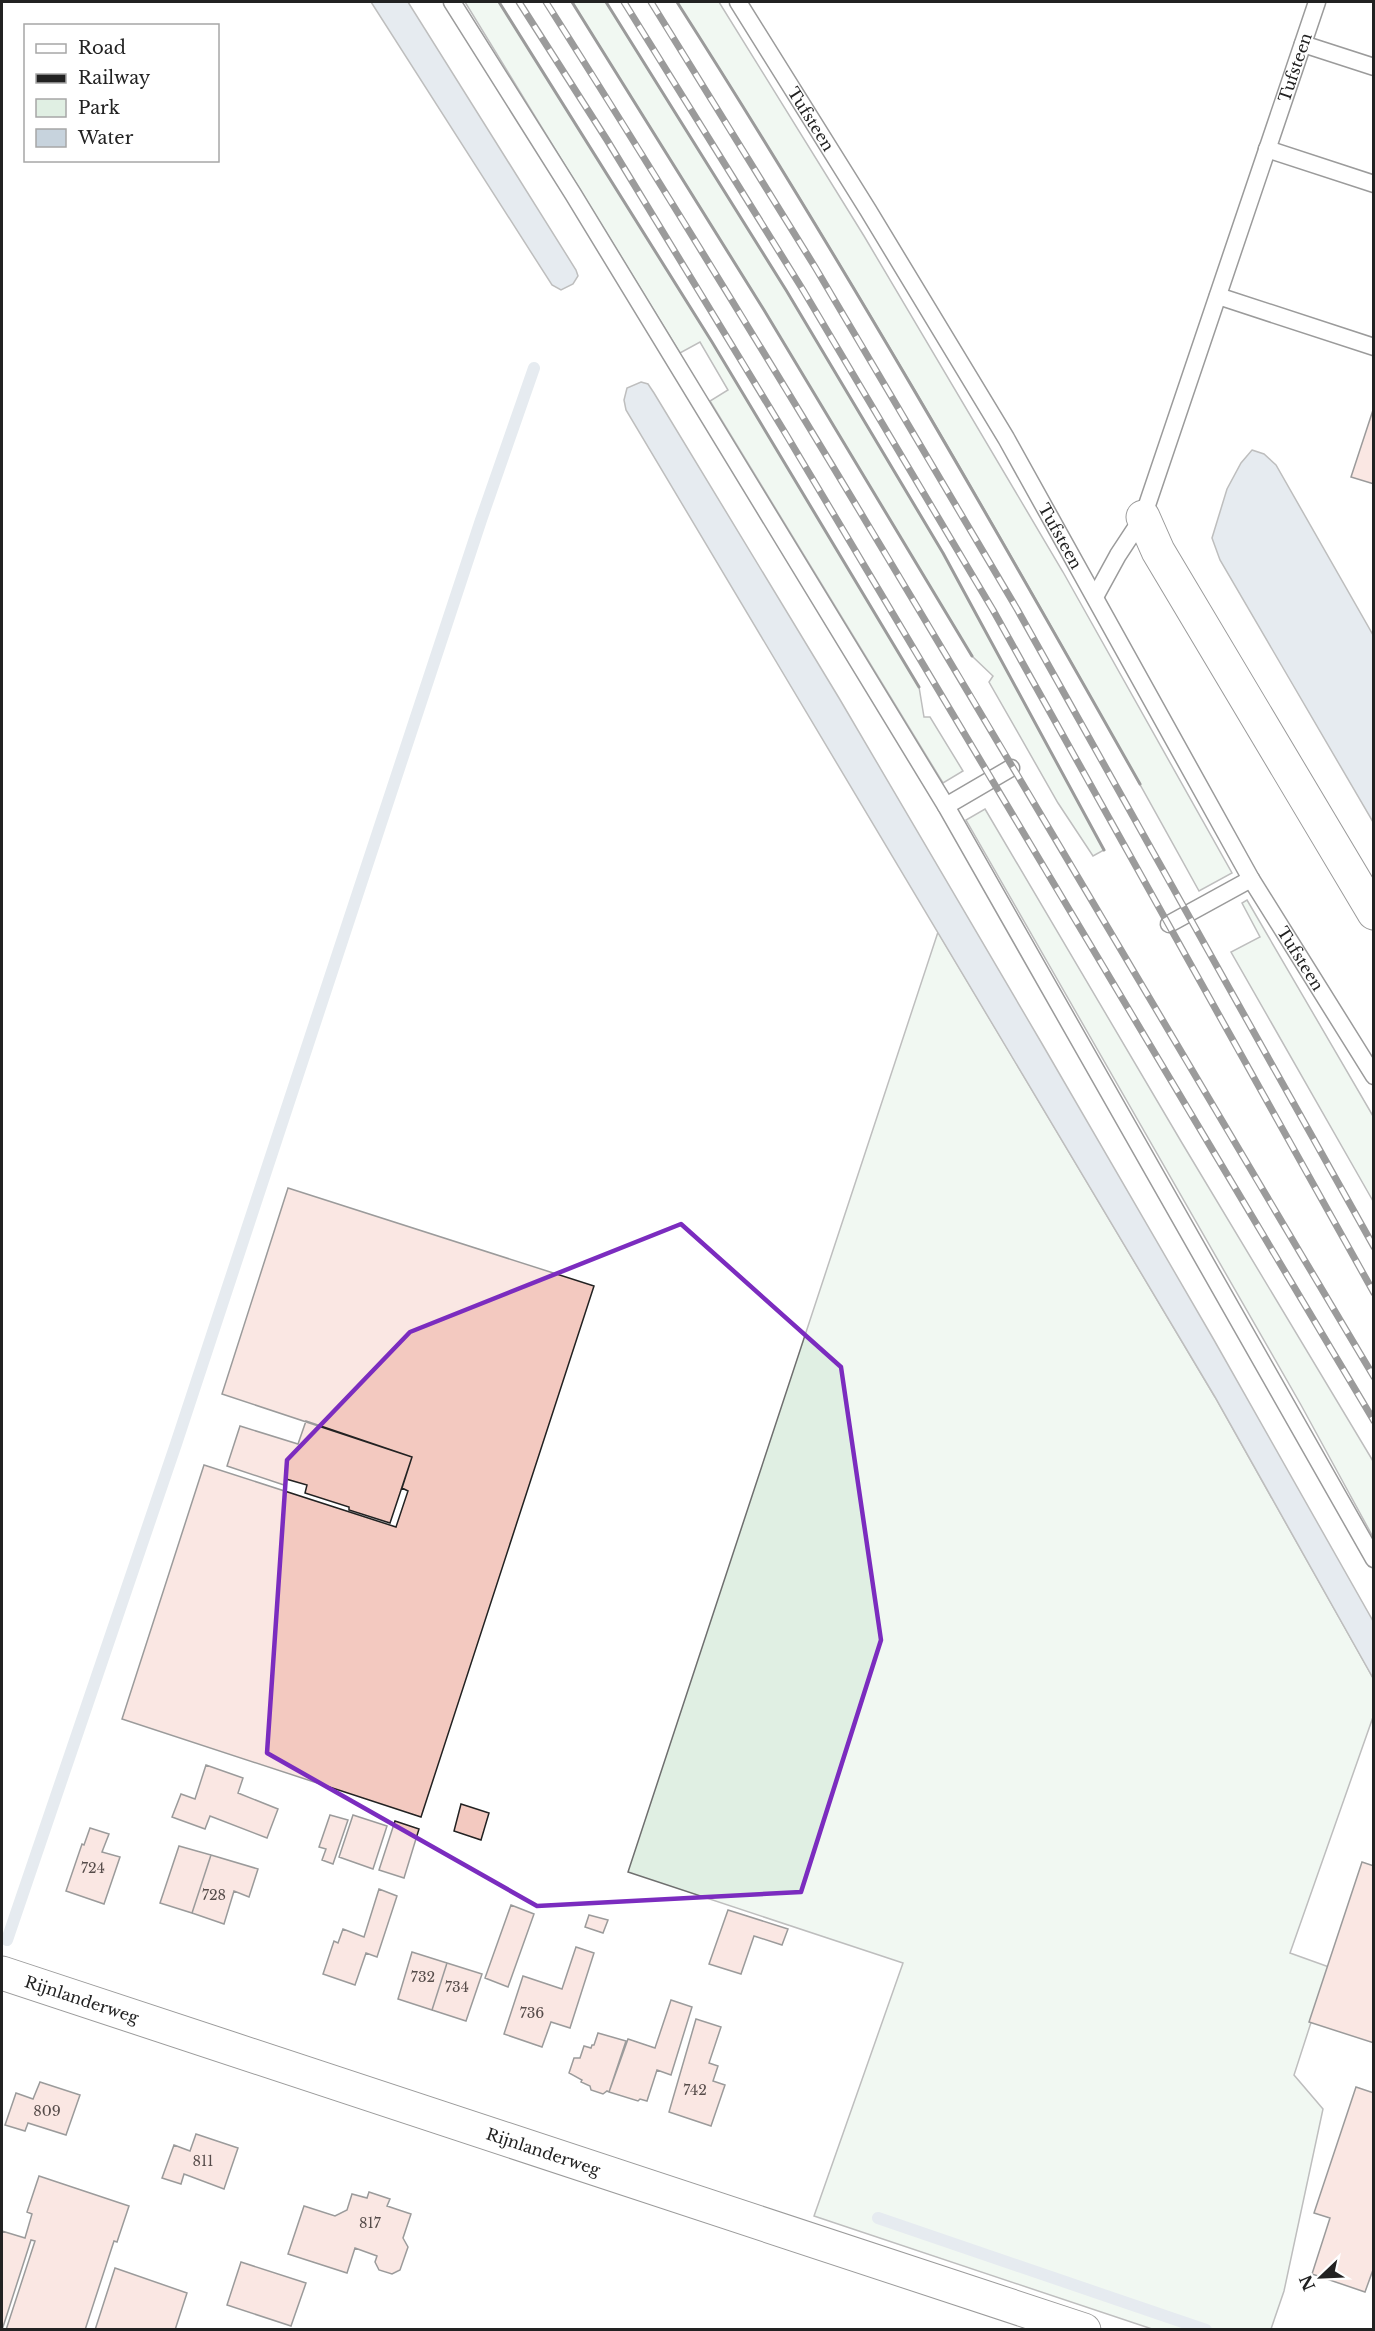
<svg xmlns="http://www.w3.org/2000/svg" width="1375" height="2331" viewBox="0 0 1375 2331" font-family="'Libre Baskerville',serif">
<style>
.green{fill:#e0efe3;stroke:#6f6f6f;stroke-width:1.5}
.water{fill:#c7d3dd;stroke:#6f6f6f;stroke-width:1.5}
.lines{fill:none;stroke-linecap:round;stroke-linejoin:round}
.stream{stroke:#c7d3dd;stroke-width:12}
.building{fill:#f3c9c0;stroke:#222;stroke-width:1.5}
.lane-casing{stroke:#222;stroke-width:19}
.street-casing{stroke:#222;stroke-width:35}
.lane{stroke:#fff;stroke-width:16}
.street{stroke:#fff;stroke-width:33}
.rail-casing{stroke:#222;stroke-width:7}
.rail{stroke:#fff;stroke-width:4.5;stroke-dasharray:14;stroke-linecap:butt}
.wall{stroke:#222;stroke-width:3}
.marked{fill:none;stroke:#7b2cbf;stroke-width:4.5;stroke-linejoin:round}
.labels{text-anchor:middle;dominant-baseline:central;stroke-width:4.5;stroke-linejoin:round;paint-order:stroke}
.number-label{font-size:14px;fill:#564c4a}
.street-label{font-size:16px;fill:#222;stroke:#fff}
</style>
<rect width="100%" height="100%" fill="#fff"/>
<path class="green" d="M465,2H499L712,342L919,687L924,717H930L963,771L943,783L710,401L728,390L700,342L680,353Z
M572,2H606L786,290L943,553L1104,850L1093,856L1058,803L989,682L993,676L972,656L764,310Z
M677,2H719L864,236L1063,572L1232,873L1199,891C1033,590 862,291 677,2Z
M985,809L1182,1143L1373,1461V1537L1301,1405L966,820Z
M1247,900L1373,1116V1201L1231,952L1260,937L1242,903Z
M938,932L1215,1397L1373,1678V1717L1290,1953L1329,1967L1294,2075L1323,2109L1284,2291L1271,2329H1152L814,2216L903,1963L628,1872Z"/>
<path class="water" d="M371,2H408L576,270L578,276L573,284L561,290L552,285Z
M641,382L648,384L654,393L839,698L1041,1042L1214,1340L1373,1621V1678L1215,1397L626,410L624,400L627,388Z
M1252,450L1264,454L1276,465L1373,635V822L1220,560L1212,538L1227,489L1241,463Z"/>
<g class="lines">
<path class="stream" d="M7,1940L176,1444L481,520L534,368
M878,2218L1206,2330"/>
</g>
<path class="building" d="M1374,407V484L1351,477Z
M288,1188L594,1286L421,1817L122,1719L204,1465L396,1527L408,1491L402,1488L412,1457L222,1394Z
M306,1421L412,1457L390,1523L349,1510V1507L305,1493L307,1485L286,1479L284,1485L227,1466L240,1426L298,1444Z
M206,1765L243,1778L238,1793L278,1809L267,1838L210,1816L205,1829L172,1817L181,1794L195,1799Z
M461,1804L489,1813L481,1840L454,1831Z
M330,1815L348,1820L333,1864L322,1860L326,1849L319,1847Z
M353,1815L387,1826L373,1869L339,1857Z
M395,1821L419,1829L404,1878L379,1870Z
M90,1828L109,1834L102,1852L120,1857L104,1904L66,1891L82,1844L84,1845Z
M179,1846L211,1855L192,1913L160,1903Z
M211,1855L258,1869L249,1897L234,1891L224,1924L192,1913Z
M1362,1862L1374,1866V2043L1309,2022Z
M379,1889L397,1896L377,1957L366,1953L355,1985L323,1974L334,1941L338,1943L343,1929L364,1937Z
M511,1905L534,1914L508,1987L485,1978Z
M728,1910L788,1929L782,1945L754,1936L741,1974L709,1964Z
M589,1915L608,1920L603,1933L585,1927Z
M576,1947L594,1953L570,2028L551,2022L542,2047L504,2034L523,1976L562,1989Z
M412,1952L447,1963L432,2010L398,1999Z
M447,1963L482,1974L466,2021L432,2010Z
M671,2000L692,2007L671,2075L657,2070L647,2101L640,2099L638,2101L609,2092L628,2039L655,2048Z
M696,2019L721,2027L709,2063L718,2066L713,2081L725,2085L711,2126L669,2112Z
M598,2033L626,2041L609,2092L607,2091L603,2094L591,2090L590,2086L581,2082L582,2080L569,2073L574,2058H580L584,2046L591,2048L592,2045H594Z
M40,2082L80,2095L66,2135L28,2123L25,2131L5,2125L16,2093L33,2099Z
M1356,2087L1374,2093V2267L1365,2292L1312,2274L1330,2218L1314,2213Z
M196,2134L238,2148L224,2189L184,2174L181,2184L162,2178L174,2145L190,2151Z
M39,2176L129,2206L117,2242L114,2241L85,2330H6L35,2241L31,2240L2,2330V2231L25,2238L32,2214L27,2212Z
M369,2192L390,2199L387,2206L411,2214L403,2238L408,2247L400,2270L392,2274L379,2270L375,2262L377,2256L355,2248L347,2273L288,2254L304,2206L335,2216L347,2210L352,2194L367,2198Z
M241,2262L306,2283L291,2326L227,2305Z
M115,2268L187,2293L175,2330H95Z"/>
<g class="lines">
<g class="lane-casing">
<g id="lane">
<path d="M452,2L573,194L946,806L1374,1559"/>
<path id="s1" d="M738,2L868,210L1006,438L1251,879L1374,1076"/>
<path d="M1303,44L1374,67"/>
<path d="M1267,149L1374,184"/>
<path d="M1218,296L1374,347"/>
<path id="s2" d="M1095,597L1118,555L1143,517L1317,2"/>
<path d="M946,806L1011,768"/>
<path d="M1169,924L1251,879"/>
</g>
</g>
<g class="street-casing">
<g id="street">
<path d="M1143,517L1158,551L1374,913"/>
<path id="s3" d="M2,1973L1084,2330"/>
</g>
</g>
<use href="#lane" class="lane"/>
<use href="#street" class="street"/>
<g class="rail-casing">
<path id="rail" d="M519,2L607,140L787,436L1374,1421
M546,2C832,453 1100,917 1374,1377
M624,2L803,290L993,610L1374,1293
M651,2L815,267L1017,609L1374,1247"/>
</g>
<use href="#rail" class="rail"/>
<path class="wall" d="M499,2L712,342L919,687
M572,2L764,310L972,656
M606,2L786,290L943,553L1104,850
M677,2C840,257 991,520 1140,784"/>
</g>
<path d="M0 0H1375V2331H0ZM681,1224L841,1367L881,1640L801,1892L537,1906L267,1753L287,1460L410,1332Z" fill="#fff" fill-opacity=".55" fill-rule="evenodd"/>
<path class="marked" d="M681,1224L841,1367L881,1640L801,1892L537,1906L267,1753L287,1460L410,1332Z"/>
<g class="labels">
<g class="number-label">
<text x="93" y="1868">724</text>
<text x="214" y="1895">728</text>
<text x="423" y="1977">732</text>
<text x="457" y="1987">734</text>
<text x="532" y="2013">736</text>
<text x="695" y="2090">742</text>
<text x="47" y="2111">809</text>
<text x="203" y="2161">811</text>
<text x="370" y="2223">817</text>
</g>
<g class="street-label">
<text stroke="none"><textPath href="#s2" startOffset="568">Tufsteen</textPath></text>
<text stroke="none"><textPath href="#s1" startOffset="138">Tufsteen</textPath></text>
<text stroke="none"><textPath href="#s1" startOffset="624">Tufsteen</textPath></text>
<text stroke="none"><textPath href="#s1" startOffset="1110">Tufsteen</textPath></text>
<text stroke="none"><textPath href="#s3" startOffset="84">Rijnlanderweg</textPath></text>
<text stroke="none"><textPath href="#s3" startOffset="570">Rijnlanderweg</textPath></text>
</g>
</g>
<rect width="1375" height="2331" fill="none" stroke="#222222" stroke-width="6"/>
<rect x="24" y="24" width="195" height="138" fill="#ffffff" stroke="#a7a7a7" stroke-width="1.5"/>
<rect x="36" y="44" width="30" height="9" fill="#ffffff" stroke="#a7a7a7" stroke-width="1.5"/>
<text x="78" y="54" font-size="18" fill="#222222">Road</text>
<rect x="36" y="74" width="30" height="9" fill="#222222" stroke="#a7a7a7" stroke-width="1.5"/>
<text x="78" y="84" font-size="18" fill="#222222">Railway</text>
<rect x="36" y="99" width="30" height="18" fill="#e0efe3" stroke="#a7a7a7" stroke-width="1.5"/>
<text x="78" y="114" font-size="18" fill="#222222">Park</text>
<rect x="36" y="129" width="30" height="18" fill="#c7d3dd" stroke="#a7a7a7" stroke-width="1.5"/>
<text x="78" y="144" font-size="18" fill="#222222">Water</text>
<g transform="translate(1321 2277) rotate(247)" stroke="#ffffff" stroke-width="4.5" paint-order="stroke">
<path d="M0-4.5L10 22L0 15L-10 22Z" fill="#222222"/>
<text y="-9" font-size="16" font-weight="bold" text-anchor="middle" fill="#222222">N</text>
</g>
</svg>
